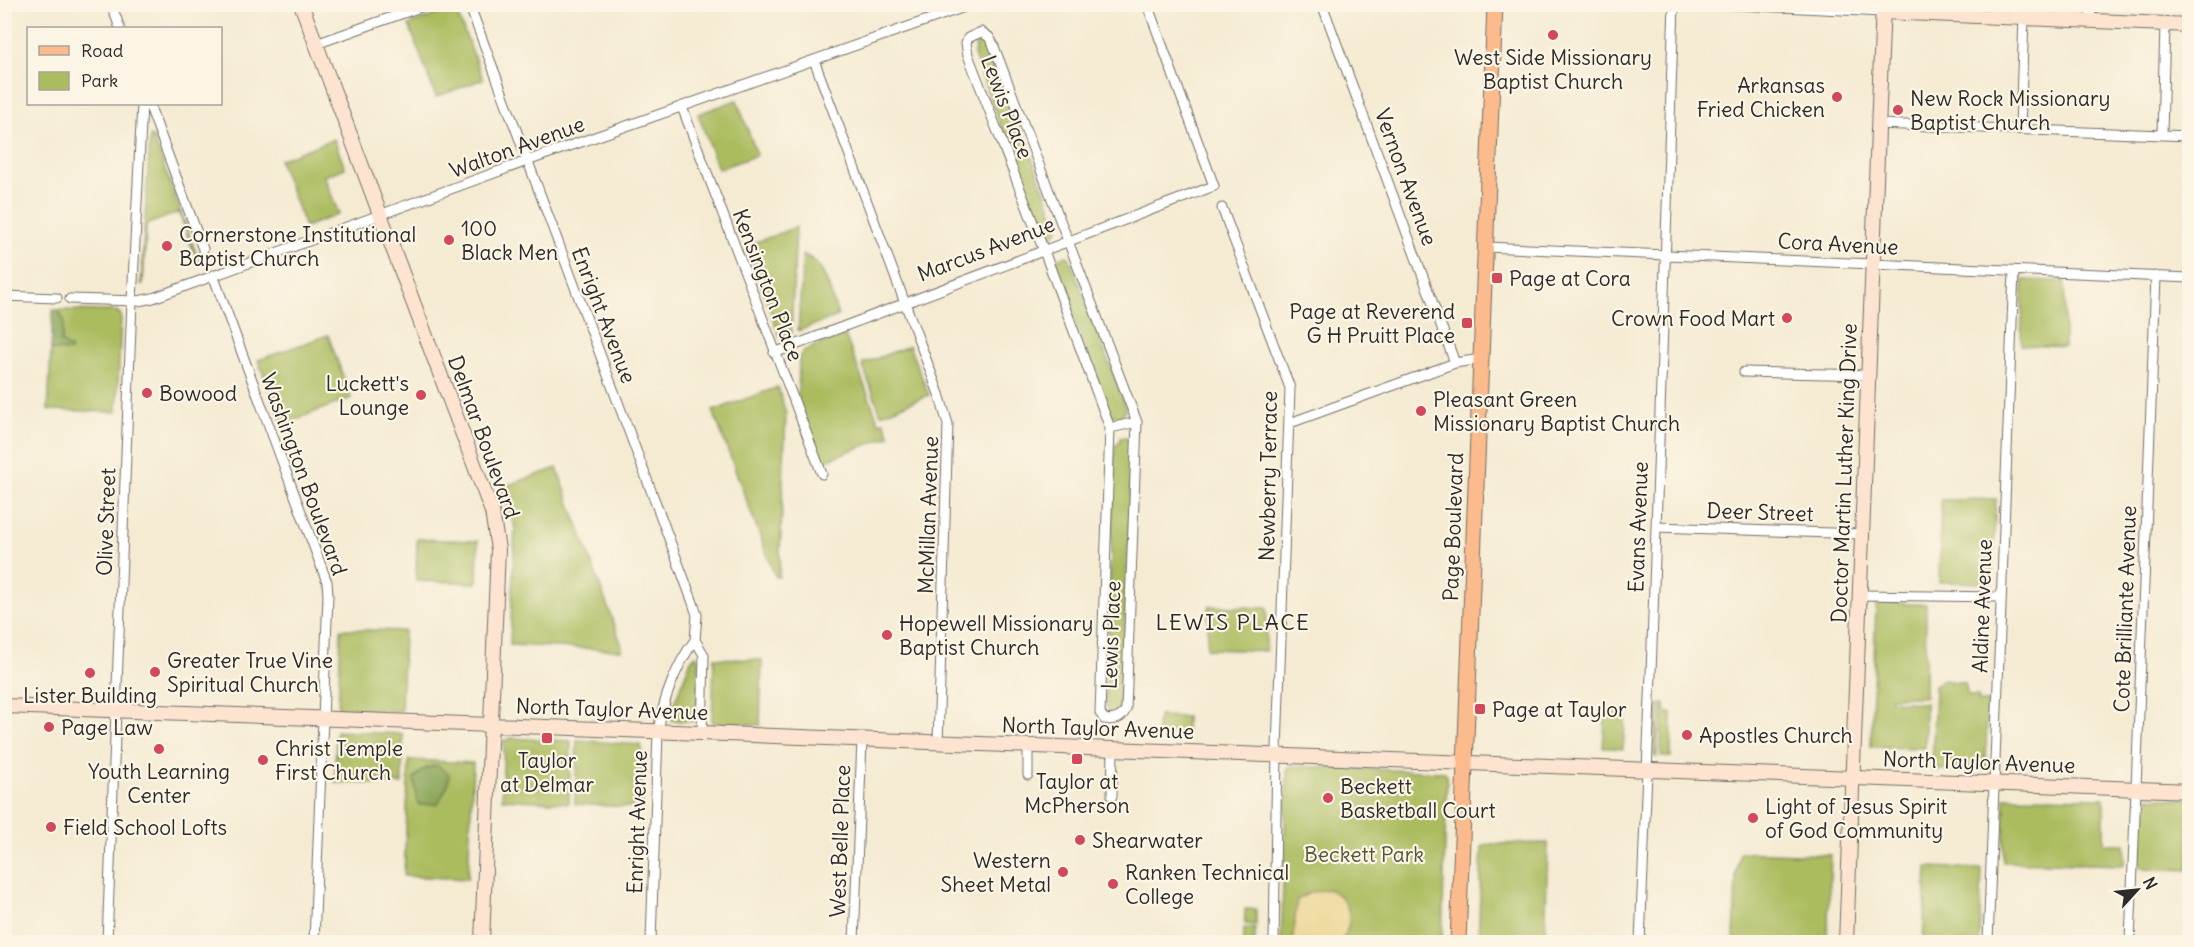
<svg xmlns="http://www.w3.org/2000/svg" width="2194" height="947" viewBox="0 0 2194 947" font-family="Delius,sans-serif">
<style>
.green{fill:#abbc5f;stroke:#6b7445;stroke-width:1.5}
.forest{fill:#88a456;stroke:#5a6840;stroke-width:1.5}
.sand{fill:#eeda9e;stroke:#8c8264;stroke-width:1.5}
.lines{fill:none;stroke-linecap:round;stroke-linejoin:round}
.street-casing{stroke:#726e66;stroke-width:11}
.secondary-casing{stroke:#726e66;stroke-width:16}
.primary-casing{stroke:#726e66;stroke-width:17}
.street{stroke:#fff;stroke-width:9}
.secondary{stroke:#fde4d1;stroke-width:14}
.primary{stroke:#fbbb8c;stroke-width:15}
.poi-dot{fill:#d1495b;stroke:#fcf5e5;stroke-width:2}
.labels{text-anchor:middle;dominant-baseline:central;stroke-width:4.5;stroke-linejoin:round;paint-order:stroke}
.poi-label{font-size:21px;fill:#2b2b2b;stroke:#fcf5e5;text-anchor:start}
.street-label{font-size:21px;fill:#2b2b2b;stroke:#fcf5e5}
.park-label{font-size:21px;fill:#51563b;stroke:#fcf5e5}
.neighbourhood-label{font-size:22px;letter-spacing:1.5px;fill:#2b2b2b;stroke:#fcf5e5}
</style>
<rect width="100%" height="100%" fill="#fcf5e5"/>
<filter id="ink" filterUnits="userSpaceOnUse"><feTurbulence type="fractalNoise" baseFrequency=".0167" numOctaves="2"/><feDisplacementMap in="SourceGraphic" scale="12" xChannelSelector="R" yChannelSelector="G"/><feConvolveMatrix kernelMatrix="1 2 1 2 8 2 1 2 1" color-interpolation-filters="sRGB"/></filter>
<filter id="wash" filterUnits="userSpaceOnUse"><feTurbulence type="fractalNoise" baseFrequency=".008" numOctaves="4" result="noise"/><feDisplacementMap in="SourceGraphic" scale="24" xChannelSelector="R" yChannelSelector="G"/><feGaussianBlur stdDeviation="1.35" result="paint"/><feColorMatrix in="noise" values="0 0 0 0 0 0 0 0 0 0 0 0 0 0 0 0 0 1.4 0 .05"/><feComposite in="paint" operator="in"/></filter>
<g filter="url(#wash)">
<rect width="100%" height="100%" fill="#f5ebd3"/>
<path class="green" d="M455,8L483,79L436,97L409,25Z
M977,36L984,40L990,46L1058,227V230L1055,234L1045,236L1041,233L974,55Z
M737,100L757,155L718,169L698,114Z
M150,136L153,137L199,261L197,262L179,212L146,225L143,284H141Z
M334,139L345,168L324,176L339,214L305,227L279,160Z
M796,227L791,335L780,337L746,246Z
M803,255C826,261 831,297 838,316L798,331Z
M1066,256L1069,257L1126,408L1122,416L1118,418L1110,415L1054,267L1055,259Z
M2023,280L2065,281L2064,347L2021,345Z
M58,310L117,311L121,315L117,412L48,410L51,350L69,351L61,342L64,321Z
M328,335L351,398L283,424L258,360Z
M845,335L879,423L884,421L890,436L821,462L798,401L799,358L805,350Z
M909,346L929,395L881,414L862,364Z
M778,387L786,414L779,577L775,576L713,411Z
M1125,437L1132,444L1122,705L1113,715L1107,709L1105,703L1115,445L1119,443L1120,438Z
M557,468L622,646V650L510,645L515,527L500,488Z
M1996,499L1992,583L1939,582L1941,500Z
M417,539L478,541L477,583L416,581Z
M1876,603L1926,604L1925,697H1890V701L1925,703V748L1871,747Z
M1209,606L1267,608L1266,651L1207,649Z
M341,629L404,631L401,711L338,709Z
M696,655L699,661L697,721H675L671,720L674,704L691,660Z
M714,658L762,660L760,725L712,723Z
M1941,680L1965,683L1968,696H1978L1979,702H1987L1986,769L1932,770L1935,686Z
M1656,704H1659L1657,757L1654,756Z
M1662,704H1665L1666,713H1672L1671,757H1661Z
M1606,709L1626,711L1623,749L1603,747Z
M1158,716L1186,717V733L1157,732Z
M336,731L403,734L402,784L335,783Z
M509,738L571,741L569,803L502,799L504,740H509Z
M577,740L640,745L642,748V808L575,804Z
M409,760L473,763L468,879L404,876Z
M1293,766L1444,772L1447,774L1442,942H1281L1287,771L1289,767Z
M2005,797L2104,798V844H2125L2124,865L2003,862Z
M2148,797L2189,799V870L2140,868L2142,801Z
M1548,843L1545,942H1478L1482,847L1491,844Z
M1740,852L1831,855L1827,942H1734L1736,874Z
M1927,867L1982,869L1979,942H1923Z
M1245,909H1256V925L1245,924Z
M1244,928L1255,929V942H1244Z"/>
<path class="forest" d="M53,310H58L64,321L61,342L71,349L69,351L51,350Z
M437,765L449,774L448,784L438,804L419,805C414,796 417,789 414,779C420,771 426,767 437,765Z"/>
<path class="sand" d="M1327,889C1352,898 1355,923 1340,942H1297L1293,938L1297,900L1309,893Z"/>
</g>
<g filter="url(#ink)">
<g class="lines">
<g class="street-casing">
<path id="street" d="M111,4L120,28
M469,4L692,600L697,615L695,640L704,655L702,734
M1322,4L1455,363
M1717,4L1883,12
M2090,21L2091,4
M981,32L989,37L993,44L1137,422L1126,709C1122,719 1114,721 1104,719L1100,713L1110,428L1044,251L968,55L966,43L968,38Z
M316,44L429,4
M814,60L939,394L948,424L938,743
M149,104L203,249
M682,107L822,474
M1878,124L2190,136
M2020,128L2024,18
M2162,134L2165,24
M1222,208L1290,388L1277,749L1274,942
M1485,247L2190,278
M213,275L327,582L328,595L314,942
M4,296L57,298
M70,299L138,301L153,298L527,161L973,4
M774,353L1214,186L1147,4
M1744,372L1869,375
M1290,423L1455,363L1481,359
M1110,428L1137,422
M1656,527L1862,534
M1860,595L2001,597
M1028,775V747
M1112,796L1113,750
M107,942L132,301L142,104
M651,942L658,732C663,700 676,665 695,640
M854,942L862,740
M1640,942L1651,674L1674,4
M1988,942L2014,270
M2130,942L2156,276"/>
</g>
<g class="secondary-casing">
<path id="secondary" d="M301,4L492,512L498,549L482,942
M1883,12L2190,25
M4,706L2190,791
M1846,942L1883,4"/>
</g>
<g class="primary-casing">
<path id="primary" d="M1458,942L1495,4"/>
</g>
<use href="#street" class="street"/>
<use href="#secondary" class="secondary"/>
<use href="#primary" class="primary"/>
</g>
</g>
<g class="poi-dot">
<circle cx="1553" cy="35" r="6"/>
<circle cx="1837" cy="97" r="6"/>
<circle cx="1898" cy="110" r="6"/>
<circle cx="449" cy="240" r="6"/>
<circle cx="167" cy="246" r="6"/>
<rect x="1491" y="272" width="12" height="12" rx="3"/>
<circle cx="1787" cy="318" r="6"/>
<rect x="1461" y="317" width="12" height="12" rx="3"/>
<circle cx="147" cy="393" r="6"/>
<circle cx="421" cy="395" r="6"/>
<circle cx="1421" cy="411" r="6"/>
<circle cx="887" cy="635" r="6"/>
<circle cx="155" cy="672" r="6"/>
<circle cx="90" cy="673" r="6"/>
<rect x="1474" y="703" width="12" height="12" rx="3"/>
<circle cx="49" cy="727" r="6"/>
<circle cx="1687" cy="735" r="6"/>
<rect x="541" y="732" width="12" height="12" rx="3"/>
<circle cx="159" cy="749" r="6"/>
<rect x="1071" y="753" width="12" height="12" rx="3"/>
<circle cx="263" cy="760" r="6"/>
<circle cx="1328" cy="798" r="6"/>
<circle cx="1753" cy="818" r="6"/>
<circle cx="51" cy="827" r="6"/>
<circle cx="1080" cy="840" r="6"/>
<circle cx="1063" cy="872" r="6"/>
<circle cx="1113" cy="884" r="6"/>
</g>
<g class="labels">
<g class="poi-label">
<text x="1553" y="57" text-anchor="middle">West Side Missionary<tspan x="1553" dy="24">Baptist Church</tspan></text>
<text x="1825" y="85" text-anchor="end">Arkansas<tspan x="1825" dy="24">Fried Chicken</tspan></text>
<text x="1910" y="98">New Rock Missionary<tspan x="1910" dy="24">Baptist Church</tspan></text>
<text x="461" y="228">100<tspan x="461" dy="24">Black Men</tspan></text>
<text x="179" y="234">Cornerstone Institutional<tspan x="179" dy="24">Baptist Church</tspan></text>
<text x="1509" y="278">Page at Cora</text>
<text x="1455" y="311" text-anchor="end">Page at Reverend<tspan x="1455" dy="24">G H Pruitt Place</tspan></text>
<text x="1775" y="318" text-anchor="end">Crown Food Mart</text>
<text x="409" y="383" text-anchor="end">Luckett's<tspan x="409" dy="24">Lounge</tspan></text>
<text x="159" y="393">Bowood</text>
<text x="1433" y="399">Pleasant Green<tspan x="1433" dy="24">Missionary Baptist Church</tspan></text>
<text x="899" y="623">Hopewell Missionary<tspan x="899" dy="24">Baptist Church</tspan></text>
<text x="167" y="660">Greater True Vine<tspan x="167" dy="24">Spiritual Church</tspan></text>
<text x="90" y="695" text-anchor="middle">Lister Building</text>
<text x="1492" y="709">Page at Taylor</text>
<text x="61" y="727">Page Law</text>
<text x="1699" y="735">Apostles Church</text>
<text x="275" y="748">Christ Temple<tspan x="275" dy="24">First Church</tspan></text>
<text x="547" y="760" text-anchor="middle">Taylor<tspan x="547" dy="24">at Delmar</tspan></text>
<text x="159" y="771" text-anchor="middle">Youth Learning<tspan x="159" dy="24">Center</tspan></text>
<text x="1077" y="781" text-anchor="middle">Taylor at<tspan x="1077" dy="24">McPherson</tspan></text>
<text x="1340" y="786">Beckett<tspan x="1340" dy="24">Basketball Court</tspan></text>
<text x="1765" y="806">Light of Jesus Spirit<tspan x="1765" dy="24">of God Community</tspan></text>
<text x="63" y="827">Field School Lofts</text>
<text x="1092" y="840">Shearwater</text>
<text x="1051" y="860" text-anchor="end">Western<tspan x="1051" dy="24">Sheet Metal</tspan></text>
<text x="1125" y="872">Ranken Technical<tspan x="1125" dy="24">College</tspan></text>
</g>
<g class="street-label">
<text transform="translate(1007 107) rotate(69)">Lewis Place</text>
<text transform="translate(517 147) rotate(-20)">Walton Avenue</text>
<text transform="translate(1406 177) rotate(70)">Vernon Avenue</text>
<text transform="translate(1838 244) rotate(3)">Cora Avenue</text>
<text transform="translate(986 249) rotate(-21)">Marcus Avenue</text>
<text transform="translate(768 285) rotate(69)">Kensington Place</text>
<text transform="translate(604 315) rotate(69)">Enright Avenue</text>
<text transform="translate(484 437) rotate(70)">Delmar Boulevard</text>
<text transform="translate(1844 473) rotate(-88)">Doctor Martin Luther King Drive</text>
<text transform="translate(304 474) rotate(70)">Washington Boulevard</text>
<text transform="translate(1268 476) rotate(-89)">Newberry Terrace</text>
<text transform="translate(1760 512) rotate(2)">Deer Street</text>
<text transform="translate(928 515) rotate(-88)">McMillan Avenue</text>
<text transform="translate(106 522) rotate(-88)">Olive Street</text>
<text transform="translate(1453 527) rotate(-88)">Page Boulevard</text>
<text transform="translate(1638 527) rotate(-88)">Evans Avenue</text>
<text transform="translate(1982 606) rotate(-88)">Aldine Avenue</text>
<text transform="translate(2125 609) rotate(-88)">Cote Brilliante Avenue</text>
<text transform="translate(1111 635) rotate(-88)">Lewis Place</text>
<text transform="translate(612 709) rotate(2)">North Taylor Avenue</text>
<text transform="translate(1098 728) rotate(2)">North Taylor Avenue</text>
<text transform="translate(1979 762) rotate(2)">North Taylor Avenue</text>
<text transform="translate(637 822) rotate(-88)">Enright Avenue</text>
<text transform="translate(840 841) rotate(-88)">West Belle Place</text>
</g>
<g class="park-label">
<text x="1364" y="854">Beckett Park</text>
</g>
<g class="neighbourhood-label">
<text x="1233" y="622">LEWIS PLACE</text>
</g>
</g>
<rect width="2194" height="947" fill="none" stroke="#fcf5e5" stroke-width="24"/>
<rect x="27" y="27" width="195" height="78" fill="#fcf5e5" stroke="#a8a49b" stroke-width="1.5"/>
<rect x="39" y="46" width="30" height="9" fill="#fbbb8c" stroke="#a8a49b" stroke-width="1.5"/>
<text x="81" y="57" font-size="18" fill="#2b2b2b">Road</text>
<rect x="39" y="72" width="30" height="18" fill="#abbc5f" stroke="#a8a49b" stroke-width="1.5"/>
<text x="81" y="87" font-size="18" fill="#2b2b2b">Park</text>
<g transform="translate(2137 890) rotate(63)" stroke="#fcf5e5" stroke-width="4.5" paint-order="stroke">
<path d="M0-4.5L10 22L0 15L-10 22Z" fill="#2b2b2b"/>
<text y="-9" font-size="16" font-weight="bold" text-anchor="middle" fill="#2b2b2b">N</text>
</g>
</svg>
